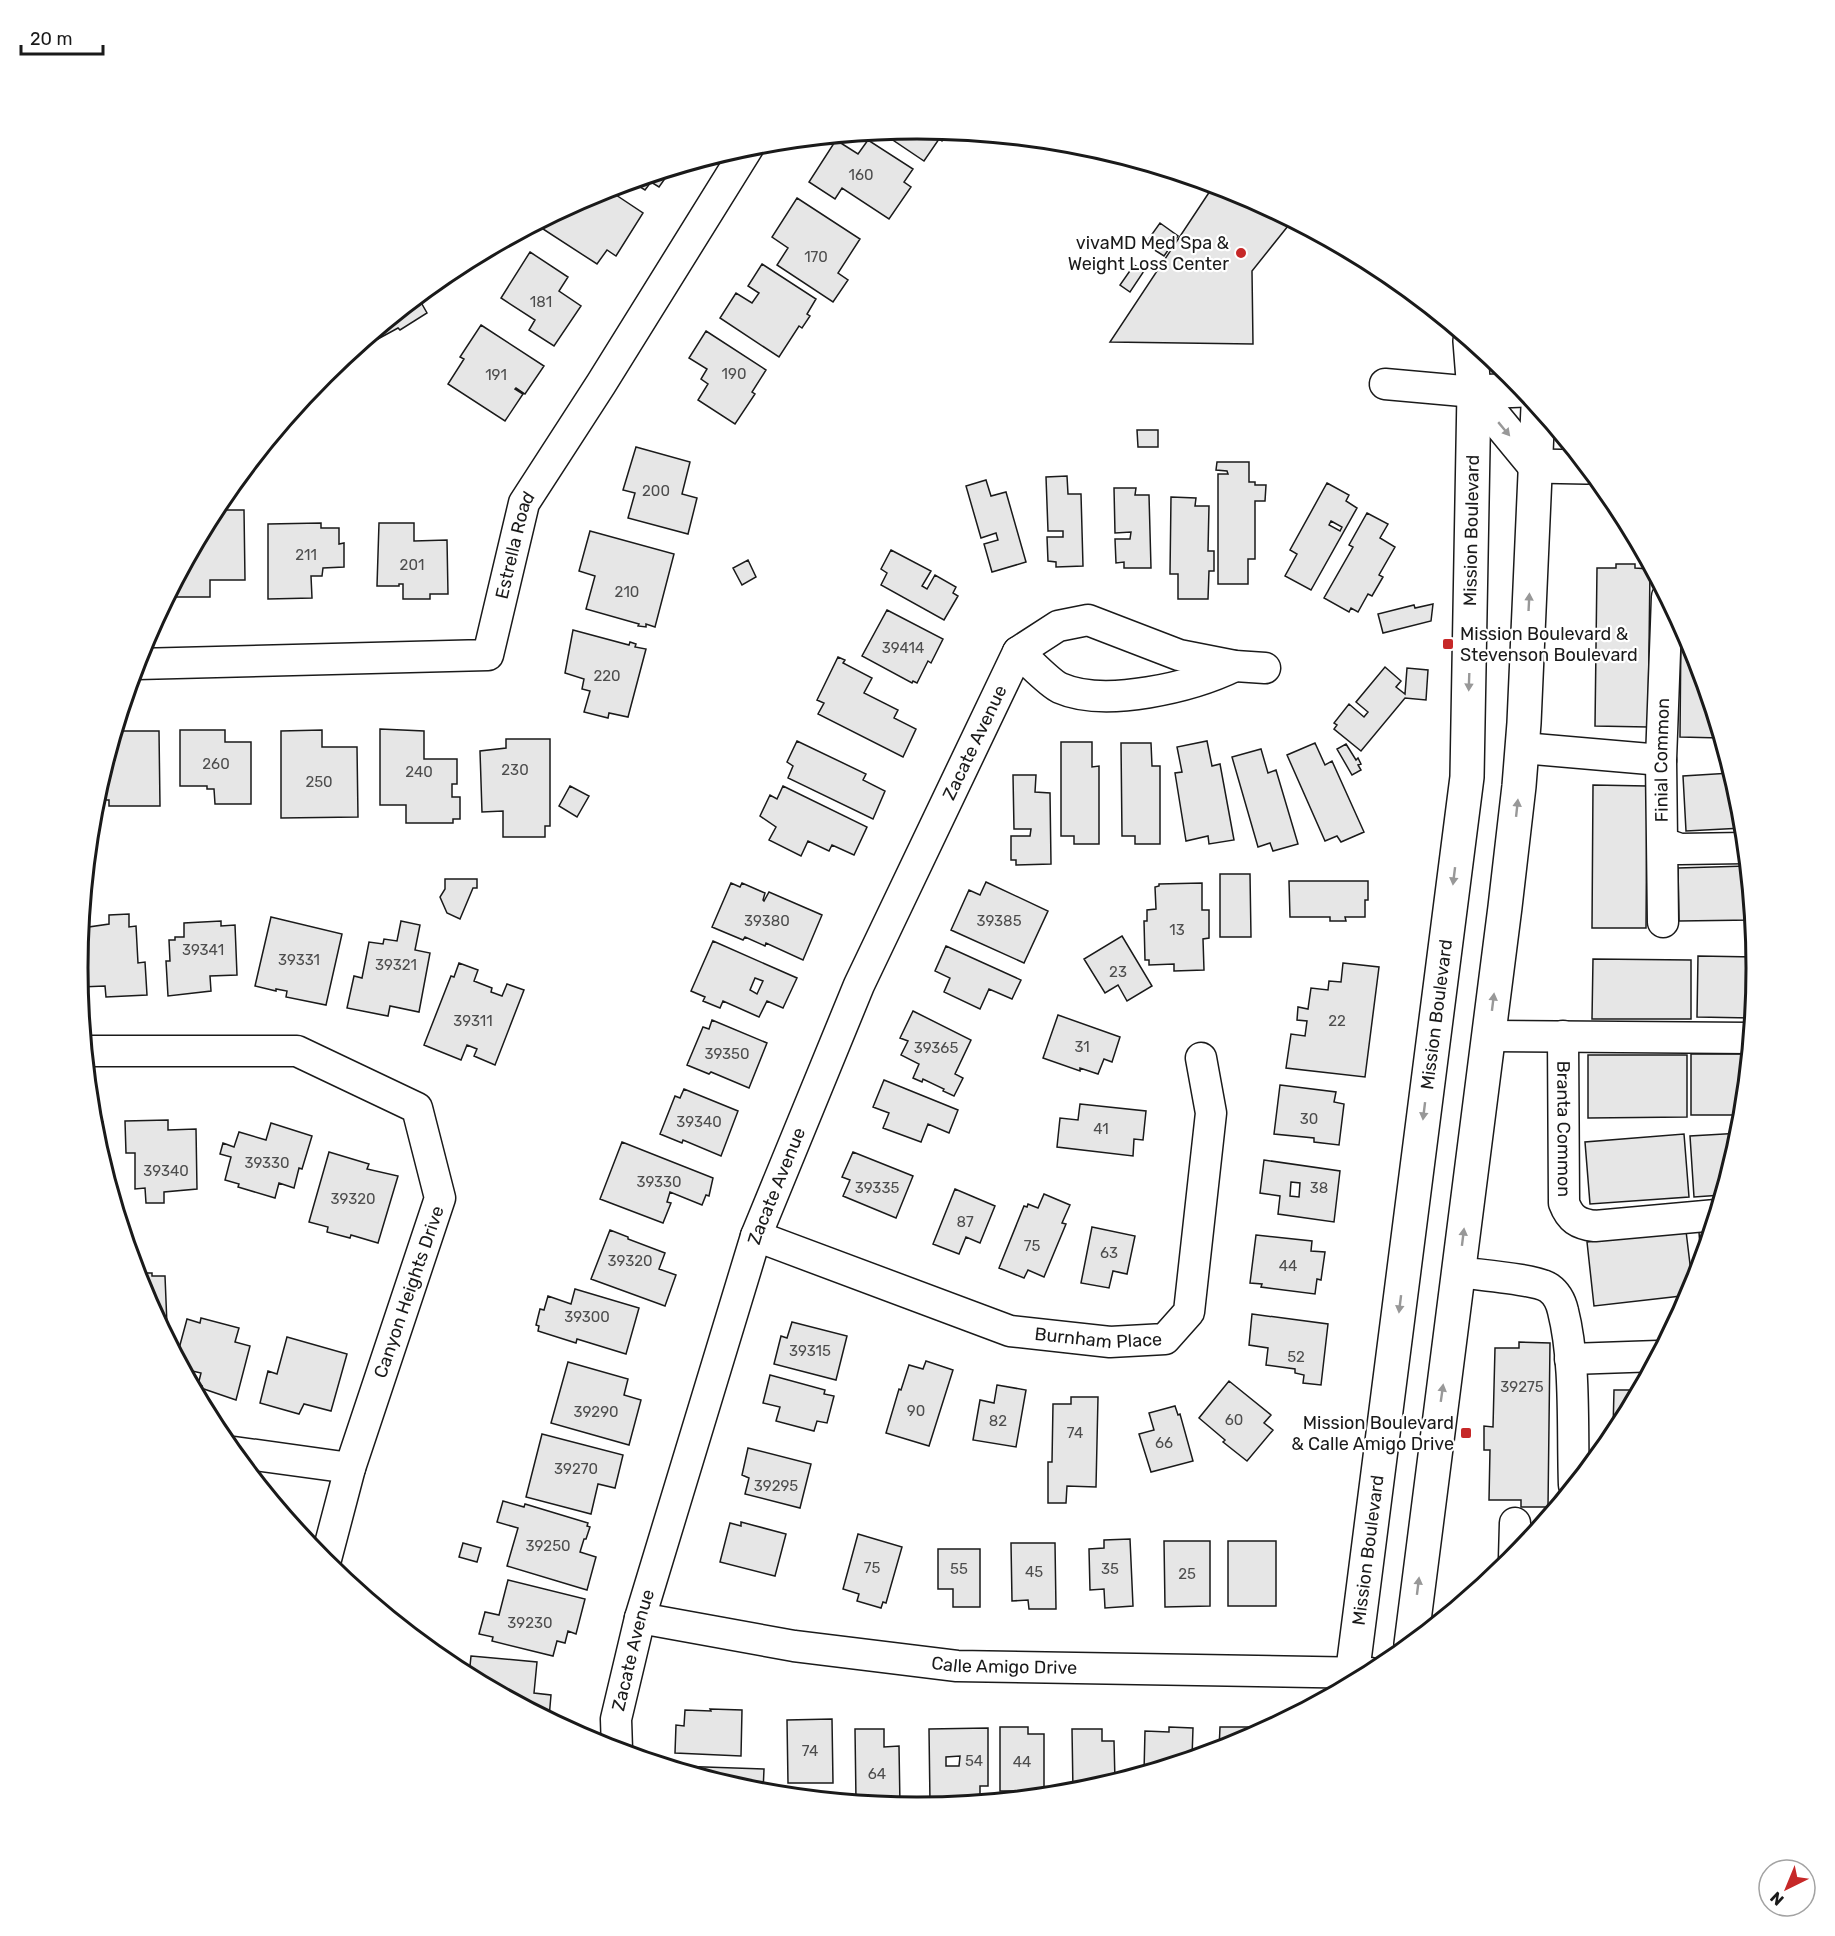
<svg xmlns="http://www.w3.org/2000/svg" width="1835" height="1936" viewBox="0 0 1835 1936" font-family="Rubik,sans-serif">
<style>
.building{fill:#e6e6e6;stroke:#1a1a1a;stroke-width:1.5;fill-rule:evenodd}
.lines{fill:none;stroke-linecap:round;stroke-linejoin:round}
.minor-casing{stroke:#1a1a1a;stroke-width:33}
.major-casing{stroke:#1a1a1a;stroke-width:36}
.minor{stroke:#fff;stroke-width:30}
.major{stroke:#fff;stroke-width:33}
.oneway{fill:#989898}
.poi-dot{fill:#c62828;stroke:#fff;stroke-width:2}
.labels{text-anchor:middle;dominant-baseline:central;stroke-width:4.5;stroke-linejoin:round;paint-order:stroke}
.number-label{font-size:15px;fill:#4d4d4d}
.poi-label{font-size:18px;fill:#1a1a1a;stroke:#fff;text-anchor:end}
.street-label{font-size:18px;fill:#1a1a1a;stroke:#fff}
.rim{fill:none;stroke:#1a1a1a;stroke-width:3}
</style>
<rect width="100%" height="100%" fill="#fff"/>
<path class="building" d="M918,129L948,132L942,141L939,139L924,161L881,132Z
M836,140L858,154L868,140L913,169L904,182L911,187L889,219L842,188L835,199L809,182Z
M671,170L659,187L651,182L645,190L632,182Z
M1214,185L1239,193L1292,221L1252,271L1253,344L1110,342Z
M607,189L643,213L616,256L607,250L597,264L543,229L552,216L554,217L556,214L597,192Z
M797,198L860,239L838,273L848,280L833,302L777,265L788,248L772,237Z
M1160,223L1178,236L1164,256L1145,244Z
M530,252L568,277L559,291L581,306L554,346L529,330L535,320L501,298Z
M762,264L816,299L807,314L810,316L802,328L799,326L779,357L720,318L736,293L752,303L759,293L748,286Z
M1134,265L1144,271L1130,292L1120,285Z
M418,297L427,313L400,330L398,328L378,339L374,333Z
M481,325L544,366L525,394L516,388L515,389L523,394L505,421L448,384L464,359L460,357Z
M706,331L766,370L752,392L755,394L735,424L698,400L708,384L701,379L707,369L689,358Z
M347,356L350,361L323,375L324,374Z
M1137,430H1158V447H1138Z
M636,447L690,462L682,494L697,498L688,534L628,518L635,493L623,490Z
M1217,462H1249V482H1255V485H1266L1265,501H1255V559H1248V584H1218V474H1228L1227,471L1216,470Z
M1067,476L1068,494H1081L1083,566L1056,567V562L1048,561L1047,537H1063V531H1048L1046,477Z
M986,480L991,496L1006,492L1026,562L992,572L984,544L998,540L996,533L981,538L966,486Z
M1327,483L1349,495L1346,501L1357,508L1311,590L1285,576L1297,554L1290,550ZM1331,521L1342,527L1340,531L1329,525Z
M1114,488H1136L1135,495H1149L1151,568H1124V562L1116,563L1115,539H1130L1131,532L1115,533Z
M1171,497L1196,498L1195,506H1209L1208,551H1214V571H1209L1208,599H1178V574H1170Z
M215,510H244L245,580H210V597H169Z
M1367,513L1388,524L1380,538L1395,547L1379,575L1383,577L1372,596L1368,594L1358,612L1351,608L1349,612L1324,598L1353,547L1349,545Z
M321,523V528H339V544L344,543V567L323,568L322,576H311L312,598L268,599V524Z
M379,523H414V541L447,540L448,594H430V599H403V584H399V586H377Z
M590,531L674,554L655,627L646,624V627L638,626L639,624L586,609L595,576L579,571Z
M891,550L931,571L922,586L927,589L935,575L956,587L953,593L958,596L944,620L881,585L887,573L881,569Z
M748,560L756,577L742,585L733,568Z
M1616,564H1635V568L1650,569L1648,727L1595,726L1597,568H1616Z
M1433,604L1431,621L1383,633L1378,614L1414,605L1415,608Z
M887,610L943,639L931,663L928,661L917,683L913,681L912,683L862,656Z
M1681,625L1693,647L1721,738L1680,737Z
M573,630L629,645L630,642L636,644L635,647L646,649L628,717L609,713L608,718L584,712L590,691L582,689L584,679L565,673Z
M838,657L845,660L843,663L872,678L864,693L898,710L894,718L916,729L903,757L818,714L824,703L817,700Z
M1385,667L1401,681L1396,687L1405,694L1407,668L1428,670L1426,700L1405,698L1361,751L1334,729L1337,725L1334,723L1349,704L1364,717L1368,712L1356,702Z
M380,729L424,731V759H457V784H452V797H460V819H453V823H406V805H380Z
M180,730H225V742H251V804H215L214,789H207V786H180Z
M322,730V747H357L358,817L281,818V731Z
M116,731H159L160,806H109V800H95L107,760H115L114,738Z
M506,739H550V826H545V837H503V811L482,812L480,751L506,748Z
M797,741L866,774L863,780L885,791L873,819L788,778L793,766L787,762Z
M1207,741L1212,766L1220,764L1234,840L1209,844L1208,836L1186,841L1175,773L1182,772L1177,747Z
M1061,742H1092V767L1099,766V844H1074V836H1061Z
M1121,743H1151L1152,766H1160V844H1135V836H1122Z
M1315,743L1325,765L1332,761L1364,832L1341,842L1337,836L1325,841L1287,755Z
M1346,744L1356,760L1358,758L1361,764L1358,765L1361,770L1352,775L1337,749Z
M1261,749L1268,773L1276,770L1298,844L1273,851L1270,843L1258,847L1232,757Z
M1731,773L1741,805L1743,828L1686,831L1683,776Z
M1013,775H1036L1035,792L1050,793L1051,864L1016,865V860H1011V836H1030L1031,829H1014Z
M1593,785L1647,786L1646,928H1592Z
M570,786L589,796L577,817L559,806Z
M783,786L867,827L854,855L832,845L829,851L808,841L801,856L769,840L776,827L760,816L770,795L777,799Z
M1747,866L1752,920L1679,921L1678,868Z
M1220,874H1250L1251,937H1220Z
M445,879H477V888H473L460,919L447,913L440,897L445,889Z
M1289,881H1368V900H1365V917H1345L1346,921H1330V917H1290Z
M986,882L1048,911L1024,963L951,930L969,890L980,895Z
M731,883L740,887L742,883L765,893L763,900L764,901L769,892L822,915L803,960L766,943L765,946L745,937L743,940L712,927Z
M1202,883V910H1209V938L1203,939L1204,970L1174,971V964L1149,965V960H1145L1144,921H1147V910L1156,909L1155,887L1159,886V884Z
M129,914V927L136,926L138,963L145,962L147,995L106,997L105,986L80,987L78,968L82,928L109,924V915Z
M271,917L342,934L326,1005L286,997L287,991L276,989V991L255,986Z
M221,921V926L235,925L237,975L210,976L211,991L168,996L166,961H170L169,940H175V937H184V923Z
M401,921L420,925L415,950L430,953L419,1012L390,1006L388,1016L347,1008L354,976L362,978L369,942L383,944L384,939L397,941Z
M1122,936L1152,986L1127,1001L1118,985L1105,993L1084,959Z
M713,941L797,978L783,1008L767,1001L759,1017L723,1001L720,1008L703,1001L705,997L691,991ZM755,978L763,981L757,994L750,990Z
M946,946L1021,980L1012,999L989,989L980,1009L944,992L950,978L935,971Z
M1698,956L1756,957L1757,968L1752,1018L1697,1017Z
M1593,959L1691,960V1019H1592Z
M459,963L478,970L474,981L492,988L491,992L502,996L507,984L524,990L495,1065L474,1056L477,1049L467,1045L461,1060L424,1045L451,976L454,977Z
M1343,963L1379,967L1365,1077L1286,1068L1291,1034L1305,1036L1307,1021L1297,1020L1298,1007L1308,1009L1311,988L1328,990L1329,981L1341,982Z
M913,1011L971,1040L955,1074L963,1078L954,1096L943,1091L944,1089L923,1079L922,1082L913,1078L919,1064L901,1055L908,1041L900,1038Z
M1058,1015L1120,1037L1112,1062L1104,1059L1098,1074L1080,1068V1071L1043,1058Z
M712,1020L767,1043L749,1088L711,1072L709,1074L687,1065L703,1027L709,1029Z
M1691,1054H1748L1742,1115H1691Z
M1588,1055H1687V1117L1588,1118Z
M884,1080L958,1110L949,1133L928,1124L921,1142L883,1128L889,1113L873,1107Z
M1280,1085L1336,1092L1334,1102L1344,1104L1339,1145L1314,1142V1138L1274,1134Z
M684,1089L738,1111L721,1156L683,1140L682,1143L660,1134L675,1096L680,1098Z
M1080,1104L1146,1111L1143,1140L1134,1139L1133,1156L1057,1147L1060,1118L1078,1120Z
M168,1120V1130L196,1129L197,1189L164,1192V1203H146L145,1188L135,1189V1153H126L125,1121Z
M93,1122H103L104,1158H102L94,1131Z
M271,1123L312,1136L302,1169L299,1168L294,1188L279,1183L275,1198L238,1187L239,1184L225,1180L231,1157L220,1154L223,1143L234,1147L239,1132L266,1140Z
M1741,1133L1722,1195L1694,1197L1690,1136Z
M1684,1134L1689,1197L1590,1204L1585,1142Z
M622,1142L713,1178L709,1196L706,1195L702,1205L670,1192L667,1202L671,1203L663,1223L600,1199Z
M329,1152L369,1164L367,1169L398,1176L378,1243L351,1235L350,1238L327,1232L328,1227L309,1222Z
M853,1152L913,1176L896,1218L843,1196L850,1180L842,1177Z
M1264,1160L1340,1171L1334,1222L1278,1214L1280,1196L1260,1193ZM1291,1182L1300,1183L1299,1197L1290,1196Z
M955,1189L995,1206L980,1243L966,1237L959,1254L933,1244Z
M1044,1194L1070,1205L1062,1223L1066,1224L1044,1277L1028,1270L1024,1278L999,1268L1024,1206L1027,1207L1028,1204L1038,1208Z
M1092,1227L1135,1236L1127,1274L1113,1271L1109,1288L1081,1283Z
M610,1230L628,1237V1239L665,1253L659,1269L676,1275L665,1306L591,1279Z
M1686,1231L1693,1289L1690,1295L1594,1306L1587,1242Z
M1711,1231L1701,1262L1699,1232Z
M1256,1235L1312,1241L1311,1251L1325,1252L1321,1280L1317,1279L1315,1294L1261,1287L1262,1284L1250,1283Z
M137,1273H152V1276H165L167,1325H161L142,1289Z
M575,1289L639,1308L626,1354L577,1339L576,1343L538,1331L539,1326L536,1325L540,1309L544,1310L548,1296L571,1304Z
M1252,1314L1328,1324L1321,1385L1303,1383L1304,1375L1295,1373V1369L1266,1365L1268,1348L1249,1345Z
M201,1318L239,1328L235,1342L250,1346L236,1400L201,1388L202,1386L198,1385L201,1373L184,1369L177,1356L187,1319L200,1323Z
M792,1322L847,1336L836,1380L774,1364L781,1336L787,1338Z
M287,1337L347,1354L331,1411L304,1404L299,1414L260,1403L268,1371L277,1374Z
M1519,1342L1550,1343L1548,1507H1521V1500H1489L1490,1450H1484V1426L1493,1427L1495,1348H1519Z
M926,1361L953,1370L929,1446L886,1433L899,1389L901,1390L909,1365L923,1369Z
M568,1362L628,1379L624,1395L641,1400L629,1445L551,1423Z
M770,1375L825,1390L824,1394L834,1396L827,1423L817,1421L814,1431L776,1421L780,1407L763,1403Z
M1229,1381L1271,1415L1264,1423L1273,1430L1247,1461L1223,1442L1225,1440L1199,1418Z
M997,1385L1026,1390L1016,1447L973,1440L980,1400L994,1403Z
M1614,1390H1639L1617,1431L1613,1430Z
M1071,1397H1098L1096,1487L1067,1486L1066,1503H1048V1462H1052L1053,1404H1071Z
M1175,1406L1178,1415L1180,1414L1193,1461L1151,1472L1139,1434L1154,1430L1149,1413Z
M542,1434L623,1455L615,1488L598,1484L591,1514L526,1497Z
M748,1448L811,1464L800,1508L745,1494L749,1478L742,1475Z
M503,1501L524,1507L525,1504L588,1523L587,1526L590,1527L586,1539H584L580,1552L596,1557L587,1590L507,1566L518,1528L497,1522Z
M741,1522L786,1534L775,1576L720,1562L730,1523L741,1526Z
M858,1534L902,1547L886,1603L883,1602L881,1608L857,1601L859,1594L843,1589Z
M1130,1539L1133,1606L1105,1608L1104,1589L1090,1590L1089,1549L1104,1548V1540Z
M1164,1541H1210V1606L1165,1607Z
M1228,1541H1276V1606H1228Z
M463,1543L481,1548L477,1562L459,1557Z
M1011,1543H1055L1056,1609H1029L1028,1600L1012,1601Z
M938,1549H980V1607H953V1589H938Z
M508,1580L585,1599L576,1634L568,1631L565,1643L557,1641L553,1656L492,1641L493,1637L479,1634L485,1612L499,1615Z
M471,1656L537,1662L534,1693L551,1695L549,1718L469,1676Z
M710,1709L742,1710L741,1756L675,1753L676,1725L684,1726L685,1710L711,1711Z
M832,1719L833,1783H788L787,1720Z
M1000,1727H1028V1734H1044V1791H1000Z
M1169,1727L1193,1728L1192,1758L1144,1772L1145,1731L1169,1732Z
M1220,1727H1252V1735H1254L1238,1744L1219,1750Z
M988,1728V1786H980V1801L930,1803L929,1729ZM960,1756L959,1766H946V1757Z
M855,1729H884V1747L899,1746L900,1806L856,1801Z
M1072,1729H1102V1741H1114L1115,1781L1073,1792Z
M676,1766L764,1769L763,1792L753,1791L742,1788V1784H733V1785L676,1768Z"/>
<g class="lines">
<g class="minor-casing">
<g id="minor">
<path d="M1385,384L1474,392"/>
<path d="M1018,652C1028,660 1049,683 1060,688C1105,708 1192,687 1235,666"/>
<path id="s1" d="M137,664L488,655L524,503L601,384L749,146"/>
<path d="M1522,748L1661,760"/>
<path d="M1663,843L1680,849L1745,848"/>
<path id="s2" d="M1663,922L1661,760L1667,597"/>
<path d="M1489,1036L1750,1038"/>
<path id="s3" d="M1563,1036L1564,1203C1570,1219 1578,1224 1595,1226L1716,1215"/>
<path d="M86,1051H297L417,1108L440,1198L350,1468L325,1563"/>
<path id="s4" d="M756,1236L1010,1331L1110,1342L1165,1339L1189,1312L1211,1113L1201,1058"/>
<path d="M1459,1272C1478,1275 1536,1279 1549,1288C1556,1293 1561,1302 1563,1311C1576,1362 1572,1431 1574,1485"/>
<path d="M1570,1359L1658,1356"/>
<path d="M234,1452L350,1468"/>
<path d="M1514,1559L1515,1523"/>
<path id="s5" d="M640,1618L794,1646L957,1666L1370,1673"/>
<path id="s6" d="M617,1750L616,1719L640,1618L756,1236L859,985L1018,652L1058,626L1088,620L1179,655L1235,666L1265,668"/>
</g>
</g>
<g class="major-casing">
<g id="major">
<path d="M1474,392L1535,466L1587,467"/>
<path d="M1474,392L1524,390"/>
<path d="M1411,1644L1505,907L1519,786L1524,723L1538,407"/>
<path id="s7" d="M1351,1684L1467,777L1474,392L1470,341"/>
</g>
</g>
<use href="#minor" class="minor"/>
<use href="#major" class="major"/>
</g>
<defs><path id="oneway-solid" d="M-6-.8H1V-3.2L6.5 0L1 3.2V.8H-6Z" transform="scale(1.5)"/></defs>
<g class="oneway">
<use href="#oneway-solid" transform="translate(1504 429) rotate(50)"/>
<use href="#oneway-solid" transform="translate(1529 602) rotate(-87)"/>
<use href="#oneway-solid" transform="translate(1469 682) rotate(92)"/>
<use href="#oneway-solid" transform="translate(1517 808) rotate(-84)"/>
<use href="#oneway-solid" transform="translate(1454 876) rotate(97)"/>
<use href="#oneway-solid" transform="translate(1493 1002) rotate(-83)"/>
<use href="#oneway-solid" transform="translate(1424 1111) rotate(97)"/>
<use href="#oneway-solid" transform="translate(1463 1237) rotate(-83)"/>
<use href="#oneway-solid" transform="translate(1400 1304) rotate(97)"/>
<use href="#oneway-solid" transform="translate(1442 1393) rotate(-82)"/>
<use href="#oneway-solid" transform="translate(1418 1586) rotate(-83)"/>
</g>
<g class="poi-dot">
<circle cx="1241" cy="253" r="6"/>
<rect x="1442" y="638" width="12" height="12" rx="3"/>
<rect x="1460" y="1427" width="12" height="12" rx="3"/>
</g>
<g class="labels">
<g class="number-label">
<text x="861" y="175">160</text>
<text x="816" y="257">170</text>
<text x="541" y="302">181</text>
<text x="734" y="374">190</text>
<text x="496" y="375">191</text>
<text x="656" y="491">200</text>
<text x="306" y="555">211</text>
<text x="412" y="565">201</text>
<text x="627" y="592">210</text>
<text x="903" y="648">39414</text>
<text x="607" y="676">220</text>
<text x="216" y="764">260</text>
<text x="515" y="770">230</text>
<text x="419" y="772">240</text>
<text x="319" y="782">250</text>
<text x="767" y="921">39380</text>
<text x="999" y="921">39385</text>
<text x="1177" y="930">13</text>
<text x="203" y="950">39341</text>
<text x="299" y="960">39331</text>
<text x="396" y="965">39321</text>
<text x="1118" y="972">23</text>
<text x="473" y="1021">39311</text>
<text x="1337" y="1021">22</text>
<text x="1082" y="1047">31</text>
<text x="936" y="1048">39365</text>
<text x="727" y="1054">39350</text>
<text x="1309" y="1119">30</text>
<text x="699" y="1122">39340</text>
<text x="1101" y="1129">41</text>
<text x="267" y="1163">39330</text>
<text x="166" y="1171">39340</text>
<text x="659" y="1182">39330</text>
<text x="877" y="1188">39335</text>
<text x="1319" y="1188">38</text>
<text x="353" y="1199">39320</text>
<text x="965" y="1222">87</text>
<text x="1032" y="1246">75</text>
<text x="1109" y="1253">63</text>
<text x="630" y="1261">39320</text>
<text x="1288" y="1266">44</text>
<text x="587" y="1317">39300</text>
<text x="810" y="1351">39315</text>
<text x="1296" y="1357">52</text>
<text x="1522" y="1387">39275</text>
<text x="916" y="1411">90</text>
<text x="596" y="1412">39290</text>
<text x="1234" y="1420">60</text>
<text x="998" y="1421">82</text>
<text x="1075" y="1433">74</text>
<text x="1164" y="1443">66</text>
<text x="576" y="1469">39270</text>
<text x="776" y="1486">39295</text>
<text x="548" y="1546">39250</text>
<text x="872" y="1568">75</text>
<text x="959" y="1569">55</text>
<text x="1110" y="1569">35</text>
<text x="1034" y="1572">45</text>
<text x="1187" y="1574">25</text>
<text x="530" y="1623">39230</text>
<text x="810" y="1751">74</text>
<text x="974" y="1761">54</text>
<text x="1022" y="1762">44</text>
<text x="877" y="1774">64</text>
</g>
<g class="poi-label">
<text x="1229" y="243">vivaMD Med Spa &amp;<tspan x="1229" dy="21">Weight Loss Center</tspan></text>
<text x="1460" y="634" text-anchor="start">Mission Boulevard &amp;<tspan x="1460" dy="21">Stevenson Boulevard</tspan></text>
<text x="1454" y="1423">Mission Boulevard<tspan x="1454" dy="21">&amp; Calle Amigo Drive</tspan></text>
</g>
<g class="street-label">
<text stroke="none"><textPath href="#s7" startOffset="1161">Mission Boulevard</textPath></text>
<text stroke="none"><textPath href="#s1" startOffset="464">Estrella Road</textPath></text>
<text stroke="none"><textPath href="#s6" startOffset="1074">Zacate Avenue</textPath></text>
<text stroke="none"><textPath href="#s2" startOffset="162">Finial Common</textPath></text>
<text stroke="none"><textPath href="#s7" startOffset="675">Mission Boulevard</textPath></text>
<text stroke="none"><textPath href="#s3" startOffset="93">Branta Common</textPath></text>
<text stroke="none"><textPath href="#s6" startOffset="588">Zacate Avenue</textPath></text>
<text transform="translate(409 1292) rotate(-71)">Canyon Heights Drive</text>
<text stroke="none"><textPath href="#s4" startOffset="360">Burnham Place</textPath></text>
<text stroke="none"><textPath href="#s7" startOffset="135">Mission Boulevard</textPath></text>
<text stroke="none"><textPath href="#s6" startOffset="102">Zacate Avenue</textPath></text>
<text stroke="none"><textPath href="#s5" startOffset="368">Calle Amigo Drive</textPath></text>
</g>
</g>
<path d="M0 0H1835V1936H0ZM88 968a829 829 0 1 1 1658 0a829 829 0 1 1-1658 0Z" fill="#fff" fill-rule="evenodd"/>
<path class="rim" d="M88 968a829 829 0 1 1 1658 0a829 829 0 1 1-1658 0Z"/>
<g transform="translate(1787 1888) rotate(223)"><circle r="28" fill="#ffffff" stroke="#a3a3a3" stroke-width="1.5"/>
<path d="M0-4.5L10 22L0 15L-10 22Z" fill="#c62828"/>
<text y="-9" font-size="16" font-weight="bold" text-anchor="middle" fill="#1a1a1a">N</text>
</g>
<path d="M21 45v9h82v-9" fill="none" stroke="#1a1a1a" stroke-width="3"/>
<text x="30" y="45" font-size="18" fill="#1a1a1a" stroke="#ffffff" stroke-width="4.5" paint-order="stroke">20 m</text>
</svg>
